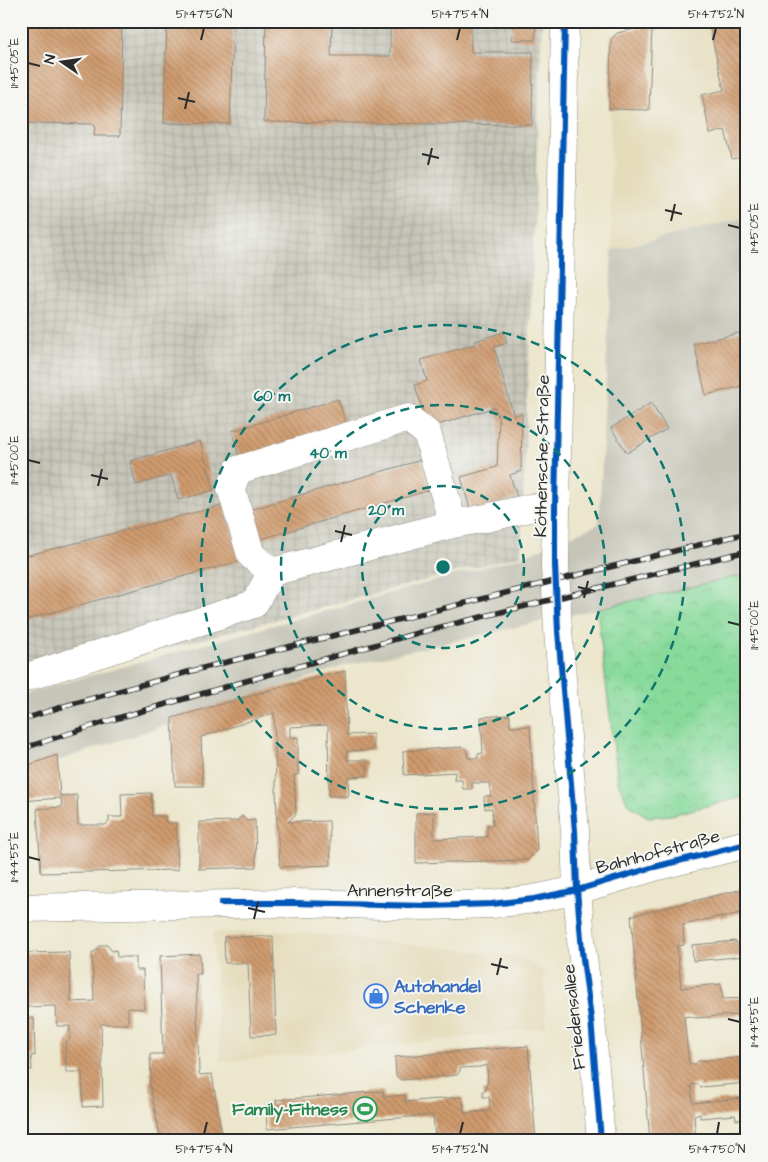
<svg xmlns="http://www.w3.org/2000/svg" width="768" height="1162" viewBox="0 0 768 1162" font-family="'Architects Daughter',sans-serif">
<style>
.built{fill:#e4dbba}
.industrial{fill:url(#industrial-grid)}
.railway{fill:#c6c5b8}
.park{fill:url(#park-crowns);stroke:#5a8263}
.building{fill:url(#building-back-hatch)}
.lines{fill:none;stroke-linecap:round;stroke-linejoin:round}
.minor-casing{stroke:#8b887c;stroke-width:29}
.major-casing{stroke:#8b887c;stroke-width:29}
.minor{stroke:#fff;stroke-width:28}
.major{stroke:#fff;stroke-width:28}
.rail-casing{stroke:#2b2b2b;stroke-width:5.5}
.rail{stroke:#f6f6f2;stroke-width:4;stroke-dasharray:11;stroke-linecap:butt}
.cycleway-casing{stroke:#f6f6f2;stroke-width:9}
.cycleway{stroke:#0057b8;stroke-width:6}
.ticks{fill:none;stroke:#2b2b2b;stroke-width:2}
.ring{fill:none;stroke:#0f766e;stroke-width:2.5;stroke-dasharray:9 6}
.labels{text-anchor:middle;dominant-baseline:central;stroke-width:4;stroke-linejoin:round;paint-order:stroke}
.street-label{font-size:18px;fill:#2b2b2b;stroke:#f6f6f2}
.shop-label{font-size:18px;font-weight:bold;fill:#366cbe;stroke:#f6f6f2;text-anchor:start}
.leisure-label{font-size:18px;font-weight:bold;fill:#27864d;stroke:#f6f6f2;text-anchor:end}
.centre{fill:#0f766e;stroke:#f6f6f2;stroke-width:2.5}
.ring-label{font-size:15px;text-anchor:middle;font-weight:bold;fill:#0f766e;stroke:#f6f6f2;stroke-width:4;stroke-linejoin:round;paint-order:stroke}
.neatline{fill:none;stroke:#2b2b2b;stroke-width:2}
.ticks-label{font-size:12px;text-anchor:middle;fill:#2b2b2b}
</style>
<defs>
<pattern id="industrial-grid" width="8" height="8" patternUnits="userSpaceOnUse" patternTransform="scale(1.25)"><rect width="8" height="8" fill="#c6c5b8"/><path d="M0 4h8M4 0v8" fill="none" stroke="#aaa99e"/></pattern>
<pattern id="park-crowns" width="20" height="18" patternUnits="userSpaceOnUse" patternTransform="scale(1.25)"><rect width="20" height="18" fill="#88da9b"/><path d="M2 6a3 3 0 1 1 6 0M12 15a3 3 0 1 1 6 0" fill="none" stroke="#76bb86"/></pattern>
<pattern id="building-back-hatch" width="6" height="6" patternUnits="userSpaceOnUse" patternTransform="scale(1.25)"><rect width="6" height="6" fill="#d09b6e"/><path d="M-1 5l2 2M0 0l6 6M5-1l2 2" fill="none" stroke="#a97f5b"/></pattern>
</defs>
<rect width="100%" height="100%" fill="#f6f6f2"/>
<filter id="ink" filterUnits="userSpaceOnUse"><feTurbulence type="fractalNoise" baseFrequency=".02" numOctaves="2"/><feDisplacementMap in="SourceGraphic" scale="10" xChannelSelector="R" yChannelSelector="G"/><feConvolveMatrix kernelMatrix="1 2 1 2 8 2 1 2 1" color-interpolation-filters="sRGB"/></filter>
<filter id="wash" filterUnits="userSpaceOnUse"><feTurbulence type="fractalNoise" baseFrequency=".0096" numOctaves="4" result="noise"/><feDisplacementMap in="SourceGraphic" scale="20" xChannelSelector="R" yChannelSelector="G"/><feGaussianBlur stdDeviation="1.12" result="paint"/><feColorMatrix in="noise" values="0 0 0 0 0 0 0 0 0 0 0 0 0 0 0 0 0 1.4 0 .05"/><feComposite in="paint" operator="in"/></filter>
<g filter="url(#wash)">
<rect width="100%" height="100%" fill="#ebe6cc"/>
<path class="built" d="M663,21H747V217L612,250L609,35Z
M284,931L517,956L544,971L546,1027L394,1046L220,1062L213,932Z"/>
<path class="industrial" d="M21,21H542L521,555L77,672L21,689Z"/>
<path class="railway" d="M747,217V580L597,609L347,665L21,773V695L521,557L599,524L612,250Z"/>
<path class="park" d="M747,574V796L671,815L648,817L628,804L618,782L597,609Z"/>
<g id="blocks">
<path class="building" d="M21,21H122L120,136H94L95,124L21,123Z
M167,21H233L230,124L164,123Z
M266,21H332L331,56H390V21H471V52H533L532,125L264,122Z
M513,21H536L535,40H512Z
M708,21H747V52L742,53L747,73V156L732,159L725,130L710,134L702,95L724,90Z
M652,25L649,110L609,109L611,39L617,33Z
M747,331V385L706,395L694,344Z
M504,332L507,343L494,347L514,416L522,413L521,471L510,475L517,497L471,512L461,477L497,467L499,420L495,407L428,428L415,385L427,381L421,360L476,344L475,341Z
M338,399L348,430L241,463L232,431Z
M651,403L667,429L627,453L611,428Z
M200,441L214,490L178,500L171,475L136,485L130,461Z
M421,460L430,490L258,540L249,510Z
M224,505L240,561L21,621V557Z
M345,671L347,735L373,734V750L347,751V760H367V776L348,777L349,796H329L328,725L290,727V738L298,737V775H294L296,814L288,822L329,821L331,865L280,867L277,822L274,713L201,737L203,786H175L172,718L274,689Z
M510,715V727L530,726L537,850L527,860L416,863V813L434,812V839L487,837V825H493L492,808L485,809L484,797L486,796H491L489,783H472V789H463L462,780H454L455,772L404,775L403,751L463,747L467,751L468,758H478V754L483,753L481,717Z
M57,755L60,796L77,795L78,825H105L109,822V817H122L121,794L151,793L152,816H165V821L169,823H176L178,870L41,873L37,809L62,807L61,798L21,801V768Z
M242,816L247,821L255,820L256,867L199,869V822L237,821Z
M747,888V956L693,961L692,945L736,941L737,944L746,939L742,919L745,918L744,912L721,918V916L683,925L684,945L677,946L681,988L721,984L723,999L746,998L747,1014L695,1018L690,1016L684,1017L689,1064H695L698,1061L747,1057V1083L701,1087L698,1084L691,1085L693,1103L742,1098L744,1119L736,1120L735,1115L700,1118V1114L694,1115L696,1141H650L631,916Z
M273,936L276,1035L251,1036L248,963H225L224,937Z
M100,945H107L112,951L116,950L117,957H136V970H143L144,1009L128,1008V1024H101L103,1106L83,1107L82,1072H66L65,1044L70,1038V1026H57L56,1006L27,1007V1018H34L35,1056L31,1055L32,1070H21V953L69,952L71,1002L94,1001L92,952H95Z
M200,954L201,974H196L199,1073L200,1075L212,1074L223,1141H161L149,1081H151L150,1054H163L160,956Z
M528,1046L536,1141H481V1134L435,1138L433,1115L267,1129L266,1105L276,1104V1100L383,1091L384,1097L405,1095V1102L460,1097L463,1100L464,1113L490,1111L489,1097H483V1091L486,1090V1084L488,1083L487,1065L479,1067L460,1068V1071L457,1075L401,1080L396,1076L395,1057Z
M744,1134L745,1141H728L727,1136Z"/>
</g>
</g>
<g filter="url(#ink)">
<use href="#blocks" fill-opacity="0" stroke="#8b887c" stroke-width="1"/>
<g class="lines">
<g class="minor-casing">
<path id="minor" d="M453,524L427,433L408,418L238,470L231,488L251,555L272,572L453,524L486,518L530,508L555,507
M21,679L254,604L272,572
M577,890L582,951L591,1019L601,1141"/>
</g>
<g class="major-casing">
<path id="major" d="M565,21L555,565L558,631L575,831L577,890
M21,908L294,903L427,906L492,904L534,899L577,890L654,867L747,844"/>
</g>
<use href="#minor" class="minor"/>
<use href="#major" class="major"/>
<g class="rail-casing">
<path id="rail" d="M21,720L61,707L199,669L747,533
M21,749L111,720L246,681L421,632L747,551"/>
</g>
<use href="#rail" class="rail"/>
<g class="cycleway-casing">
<path id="cycleway" d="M565,21L555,507V565L558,631L575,831L577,890L582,951L591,1019L601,1141
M221,903H294L427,906L492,904L534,899L577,890L654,867L747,844"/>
</g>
<use href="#cycleway" class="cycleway"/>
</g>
</g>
<path class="ticks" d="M201,40L204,28M457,40L460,28M713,40L716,28M28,63L40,66M178,98L195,102M185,109L189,92M422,154L439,158M428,165L432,148M665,210L682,214M671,221L675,204M728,225L740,228M28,460L40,463M91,475L108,479M98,486L102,469M335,531L352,535M341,542L345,525M578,587L595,591M584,598L588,581M728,622L740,625M28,857L40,860M248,908L265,912M254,919L258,902M491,964L508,968M497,975L501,958M728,1019L740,1022M204,1134L207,1122M460,1134L463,1122M717,1134L719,1122"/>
<g class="ring">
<circle cx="443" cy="567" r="81"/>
<circle cx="443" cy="567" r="162"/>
<circle cx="443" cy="567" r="242"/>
</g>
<defs>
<g id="shop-ring" transform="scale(1.25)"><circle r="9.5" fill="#f6f6f2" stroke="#3f7fe0" stroke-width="1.5"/><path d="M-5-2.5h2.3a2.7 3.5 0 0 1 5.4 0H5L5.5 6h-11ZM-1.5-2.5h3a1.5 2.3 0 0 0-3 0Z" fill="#3f7fe0"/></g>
<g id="stadium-ring" transform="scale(1.25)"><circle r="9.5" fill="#f6f6f2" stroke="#2e9e5b" stroke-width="1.5"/><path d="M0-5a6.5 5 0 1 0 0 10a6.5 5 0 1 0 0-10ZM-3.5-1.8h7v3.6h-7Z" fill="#2e9e5b"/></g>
</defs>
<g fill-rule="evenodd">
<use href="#shop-ring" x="376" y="996"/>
<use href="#stadium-ring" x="365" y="1109"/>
</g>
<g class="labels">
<g class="street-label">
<text transform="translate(542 456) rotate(-89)">Köthensche Straße</text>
<text transform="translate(658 852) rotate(-15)">Bahnhofstraße</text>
<text x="400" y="890">Annenstraße</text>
<text transform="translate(574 1017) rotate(-96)">Friedensallee</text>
</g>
<g class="shop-label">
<text x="394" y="986">Autohandel<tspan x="394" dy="21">Schenke</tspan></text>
</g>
<g class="leisure-label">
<text x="348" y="1109">Family-Fitness</text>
</g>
</g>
<circle cx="443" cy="567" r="8" class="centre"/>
<g class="ring-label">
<text x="272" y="401">60 m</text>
<text x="328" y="458">40 m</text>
<text x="386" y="515">20 m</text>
</g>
<rect width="768" height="1162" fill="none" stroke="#f6f6f2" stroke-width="55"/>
<g transform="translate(62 62) rotate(283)" stroke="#f6f6f2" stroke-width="4" paint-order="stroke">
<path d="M0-4L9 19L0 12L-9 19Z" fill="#2b2b2b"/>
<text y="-8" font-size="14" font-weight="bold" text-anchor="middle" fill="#2b2b2b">N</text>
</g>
<rect x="28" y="28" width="712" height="1106" class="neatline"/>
<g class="ticks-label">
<text x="204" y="18">51°47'56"N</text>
<text x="460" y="18">51°47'54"N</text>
<text x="716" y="18">51°47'52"N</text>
<text transform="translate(14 63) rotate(-90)" y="4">11°45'05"E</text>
<text transform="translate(754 228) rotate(-90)" y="4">11°45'05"E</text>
<text transform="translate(14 460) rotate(-90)" y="4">11°45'00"E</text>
<text transform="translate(754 625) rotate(-90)" y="4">11°45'00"E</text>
<text transform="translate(14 857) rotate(-90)" y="4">11°44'55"E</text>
<text transform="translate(754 1022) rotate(-90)" y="4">11°44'55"E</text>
<text x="204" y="1153">51°47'54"N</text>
<text x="460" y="1153">51°47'52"N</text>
<text x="717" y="1153">51°47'50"N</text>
</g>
</svg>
